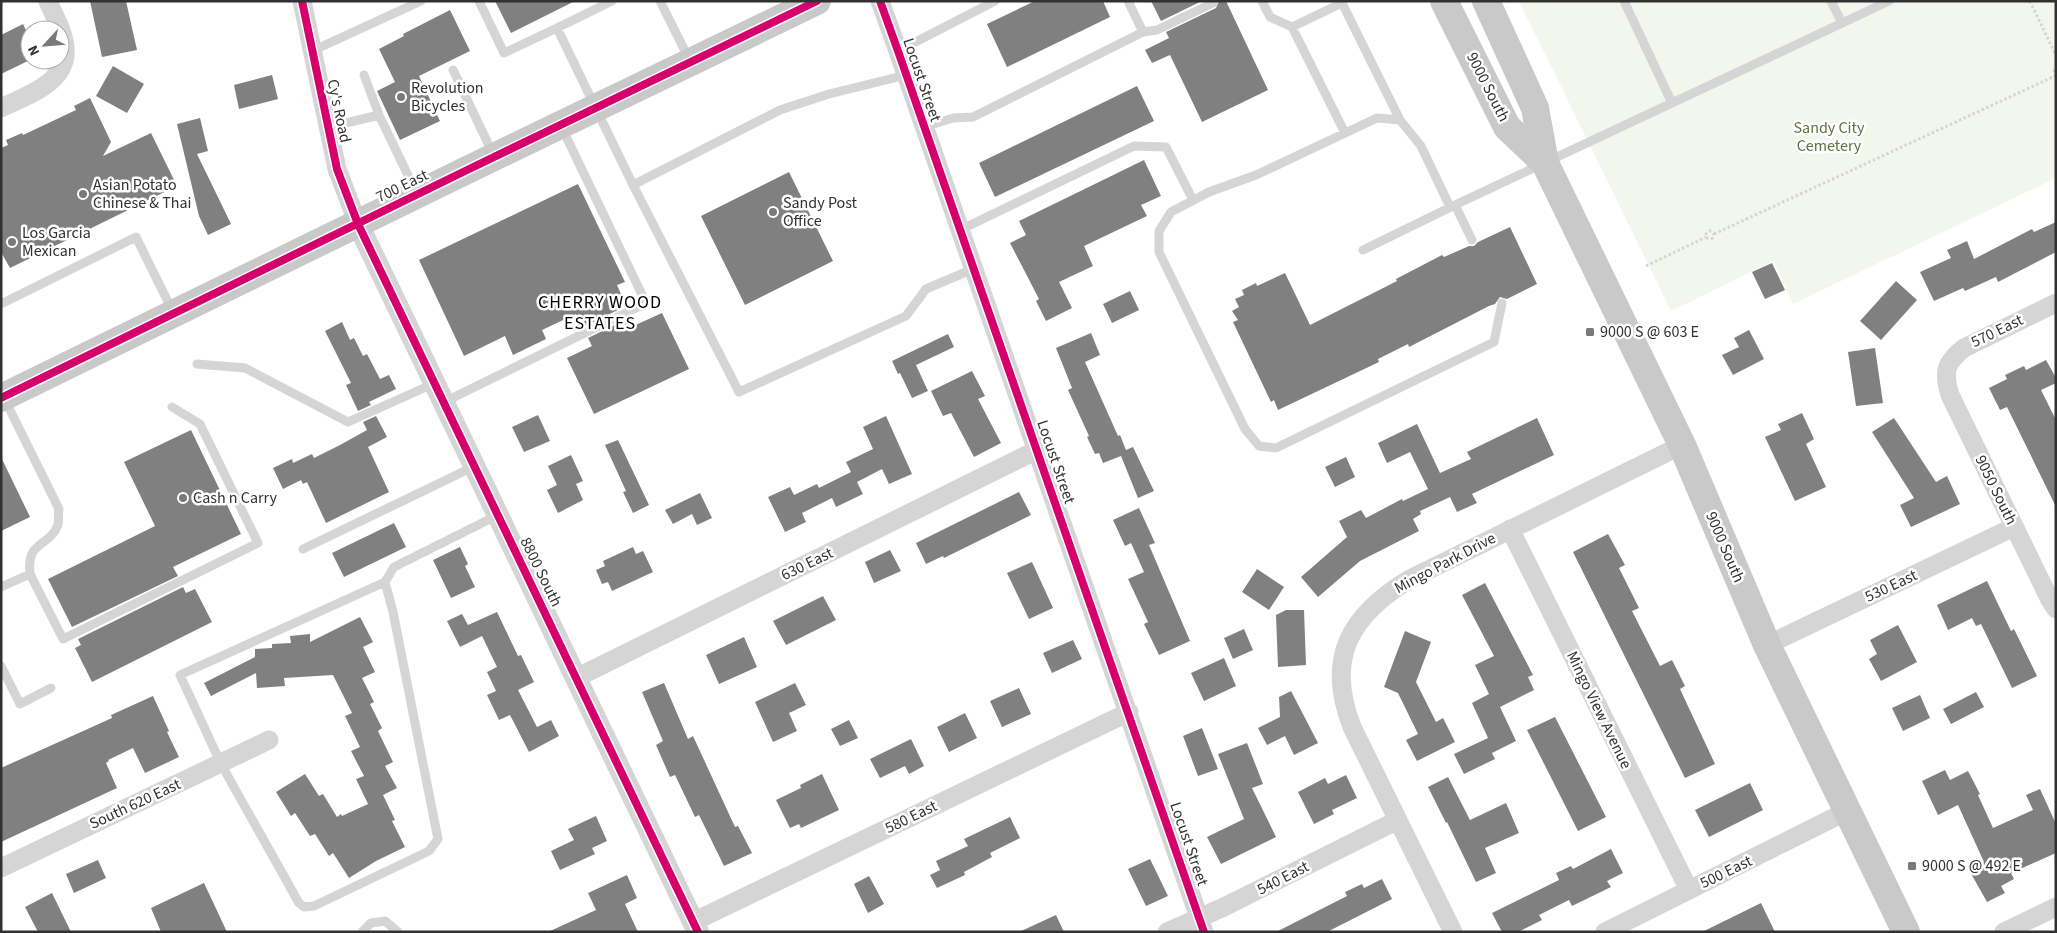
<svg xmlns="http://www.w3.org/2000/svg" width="2057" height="933" viewBox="0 0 2057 933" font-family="'Source Sans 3',sans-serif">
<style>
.green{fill:#f3f6ed}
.building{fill:#808080}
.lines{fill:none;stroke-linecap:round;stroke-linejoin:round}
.path{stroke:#d5d5d5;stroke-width:3;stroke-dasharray:2.5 2.5;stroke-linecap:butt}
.service{stroke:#d5d5d5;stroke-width:9}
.minor{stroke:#d5d5d5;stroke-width:19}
.tertiary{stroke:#d5d5d5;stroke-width:22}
.primary{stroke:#c9c9c9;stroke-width:28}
.cycleway-casing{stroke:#fff;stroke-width:11}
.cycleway{stroke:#d6006c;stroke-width:8}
.poi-dot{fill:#797979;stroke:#fff;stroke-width:2}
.labels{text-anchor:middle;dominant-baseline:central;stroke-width:5;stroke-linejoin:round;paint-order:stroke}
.street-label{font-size:16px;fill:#313131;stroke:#fff}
.poi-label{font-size:16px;fill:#313131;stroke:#fff;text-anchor:start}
.park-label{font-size:16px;fill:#5f703b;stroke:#fff}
.neighbourhood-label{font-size:18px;letter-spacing:1px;fill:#000;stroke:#fff}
</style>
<rect width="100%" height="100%" fill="#fff"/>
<path class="green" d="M1519,1H2056V178L1793,304L1773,261L1671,311Z"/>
<path class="building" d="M90,1H126L137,50L102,57Z
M495,1H575L511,33Z
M1035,1H1103L1110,17L1007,67L987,24Z
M1151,1H1202L1161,21Z
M1219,1H1226L1268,90L1202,122L1170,55L1152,63L1145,50L1169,38L1166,32L1216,8Z
M450,10L470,51L419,76L440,121L400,140L377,91L395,82L379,49L404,36L403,34Z
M23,24L30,39V60L1,74V35Z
M113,66L144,84L127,113L96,96Z
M272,75L278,99L239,109L234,85Z
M1137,86L1154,121L995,197L979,163Z
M90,98L111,142L103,156L151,133L177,186L10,268L1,252V148L8,145L6,140L22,133L23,135L76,110L74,106Z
M200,118L208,151L197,154L231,224L208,235L199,216L177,124Z
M1144,160L1161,196L1141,205L1147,216L1084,246L1093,266L1059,282L1072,308L1046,321L1036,301L1039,299L1010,243L1026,235L1019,221Z
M789,172L833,261L745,305L701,216Z
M578,184L625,282L617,285L621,294L614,297L620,309L583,327L576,314L542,330L546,339L513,355L505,336L464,356L419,260Z
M2056,222V252L1998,282L1996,277L1965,291L1963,288L1934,301L1920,272L1951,258L1947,250L1967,241L1974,259L2032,229L2034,232Z
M1510,227L1537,284L1507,299L1500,297L1495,304L1489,306L1409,347L1408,344L1378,359L1379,362L1278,410L1274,400L1271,402L1233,322L1238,320L1232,311L1239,307L1235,299L1244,295L1242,290L1256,283L1257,286L1285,273L1310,325L1397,281L1396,279L1442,255L1444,257L1469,246H1474L1478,242Z
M1772,263L1785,290L1765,299L1752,272Z
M1896,281L1917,300L1881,340L1860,321Z
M1130,291L1139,310L1112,323L1103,304Z
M662,313L689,369L594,414L567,358L592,346L588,338L625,320L629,328Z
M342,322L350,340L354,338L363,356L367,354L380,379L389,375L396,389L369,402L371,405L358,411L346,385L351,383L325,331Z
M1749,330L1764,359L1733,375L1722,355L1739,347L1734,338Z
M1091,333L1100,355L1085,362L1118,436L1120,435L1126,450L1133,447L1154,491L1138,498L1121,456L1103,463L1099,453L1095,454L1087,437L1089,436L1068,390L1072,388L1056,348Z
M948,334L954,347L916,365L928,391L912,398L900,373L898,374L892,361Z
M1875,348L1883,403L1856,406L1848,352Z
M2046,360L2056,378V383L2041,390L2056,420V507L2007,407L2000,410L1989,388L2007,379L2005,375L2024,366L2026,370Z
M972,371L985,396L978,399L1001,443L974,457L951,413L943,416L931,391Z
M1802,413L1814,439L1806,444L1826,487L1795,501L1765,437L1781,430L1778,424Z
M538,415L550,441L524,452L512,427Z
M376,416L387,437L368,447L389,492L326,523L307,482L303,484L301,480L283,489L273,468L292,459L293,463L312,454L314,458L340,445L367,430L363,422Z
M886,416L912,474L889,484L882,469L857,482L863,494L836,507L832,498L802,513L806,522L785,532L768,497L790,487L794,495L817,484L819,488L851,472L846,462L873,449L863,427Z
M1537,418L1554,455L1472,494L1477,503L1457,512L1450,497L1420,511L1421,514L1413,519L1419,531L1360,561L1318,597L1301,577L1347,537L1339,521L1361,510L1366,518L1402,499L1403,501L1428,489L1410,452L1387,463L1378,443L1417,424L1440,473L1471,459L1467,452Z
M1894,418L1936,482L1947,476L1960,504L1911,527L1900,505L1914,498L1872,432Z
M191,430L241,534L173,567L178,576L72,627L48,579L155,526L124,462Z
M618,440L649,505L633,513L623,492L626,491L605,445Z
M571,455L583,481L576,484L583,500L558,513L547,490L557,485L548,466Z
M1,457L30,517L1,531Z
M1346,457L1355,477L1335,487L1325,467Z
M1019,492L1031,515L944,558L943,556L926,564L916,543Z
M700,493L712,518L697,525L692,514L673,524L665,510Z
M1139,508L1155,543L1149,545L1190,641L1159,655L1144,624L1148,622L1128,579L1144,572L1131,543L1125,546L1113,520Z
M394,523L406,547L344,577L332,553Z
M1608,534L1625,565L1619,568L1639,608L1632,611L1660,666L1672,660L1685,686L1680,689L1715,764L1685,778L1573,552Z
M460,547L468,564L465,566L475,587L451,598L433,560Z
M633,547L636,554L643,551L653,572L612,591L608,582L602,584L596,570L605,566L603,561Z
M890,550L901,571L874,583L865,562Z
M1032,562L1053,608L1029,619L1007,573Z
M1257,569L1284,587L1269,610L1242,592Z
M1987,581L2011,631L2014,629L2037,676L2012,688L1981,624L1976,626L1972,618L1948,630L1937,605Z
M1485,583L1533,675L1528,677L1534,690L1500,707L1516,741L1492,753L1495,759L1464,774L1454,754L1488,738L1472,703L1489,694L1475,665L1494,656L1462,595Z
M183,587L186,593L195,589L212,622L92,682L75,648L81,645L78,639Z
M823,596L836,620L786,645L773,621Z
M1286,610H1304L1306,665L1278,667L1276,615Z
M497,612L518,656L521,655L534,682L518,690L537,727L551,720L559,736L529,752L510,715L499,720L487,695L496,691L487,672L497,667L482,636L460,647L447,621L462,614L468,625Z
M360,617L373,642L363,647L375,672L362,678L374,702L370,704L382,728L378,731L393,762L385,766L397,788L383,795L395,820L392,821L405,847L376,861L349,878L333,853L329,856L315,834L310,836L295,813L291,816L276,792L305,774L319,796L323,794L337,817L341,814L342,816L368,804L356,779L364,776L351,751L360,747L345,716L352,713L333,675L284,678L285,686L257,688L256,673L211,696L204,683L255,657V649L272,648V644L291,643L290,636L310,634V642Z
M1898,625L1917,662L1881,681L1869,659L1877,654L1870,640Z
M1244,629L1253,650L1233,659L1224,638Z
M1405,631L1431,642L1416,682L1436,722L1443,718L1455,742L1417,761L1406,740L1418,734L1398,693L1384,687Z
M744,637L757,667L719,684L706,655Z
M1073,640L1082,659L1052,673L1043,653Z
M1224,658L1236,686L1204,701L1191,673Z
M664,683L688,739L693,736L735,827L738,826L752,853L724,866L699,815L695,817L675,775L670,777L656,745L663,741L642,692Z
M795,683L806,705L789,713L797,731L773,742L755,702Z
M1019,688L1031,714L1002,727L990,701Z
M1291,691L1318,743L1294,755L1285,736L1267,745L1258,728L1280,717L1279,697Z
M1976,692L1984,707L1951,724L1943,709Z
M1920,695L1930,718L1903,731L1892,708Z
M153,696L169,731L167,732L179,757L145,773L133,748L108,760L109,761L106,763L117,788L1,842V768L112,718L111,715Z
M965,713L977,738L949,752L937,727Z
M1555,717L1606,817L1578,831L1527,730Z
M849,720L858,738L840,746L831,729Z
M1202,728L1218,769L1198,776L1183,736Z
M911,739L924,766L909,774L905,766L880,778L870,759Z
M1247,743L1263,784L1252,788L1276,837L1221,864L1207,837L1244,819L1218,754Z
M1945,770L1950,780L1968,771L1980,794L1978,795L1993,828L2033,810L2026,795L2040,789L2056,824V853L2011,873L2014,879L2001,886L2005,893L1987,902L1969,870L1984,862L1958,805L1938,815L1922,781Z
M822,774L839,810L801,828L799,824L790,828L776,800L801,788L800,785Z
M1346,775L1357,798L1332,810L1334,814L1314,824L1298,792L1325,778L1328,784Z
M1448,777L1470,820L1506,803L1519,833L1485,848L1496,873L1476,882L1447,822L1446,823L1428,787Z
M1750,783L1763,810L1709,837L1695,810Z
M596,816L607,841L592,848L595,854L560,870L551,851L574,840L568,829Z
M1010,817L1020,838L990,853L992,857L964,872L965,875L937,888L930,875L940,870L936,861L968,846L964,839Z
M1611,849L1623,873L1607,881L1611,887L1572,906L1569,900L1539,915L1542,920L1518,932H1502L1492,913L1559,880L1556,873L1571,866L1573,869Z
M1150,859L1168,896L1146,906L1128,869Z
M98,860L106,878L74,893L66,874Z
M627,875L637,898L625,904L638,932H548L596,910L588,893Z
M869,876L884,904L868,913L854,884Z
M1382,879L1392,899L1327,932H1276L1347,896L1345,892L1362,884L1364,888Z
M204,883L227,932H161L151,908Z
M52,893L71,932H38L25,907Z
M1761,903L1775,932H1702Z
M1056,915L1064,932H1019Z"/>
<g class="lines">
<path class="path" d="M2030,1L2056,56
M2055,77L2054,70L2056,67
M1706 235a4 4 0 1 1 8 0a4 4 0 1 1-8 0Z
M1714,234L2055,76
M1646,266L1706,237"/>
<path class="service" d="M479,1L504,53L557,28L633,185L739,392L906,316L926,289L973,269
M660,1L689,59
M1262,1L1270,17L1292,27
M1624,1L1672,103
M1831,1L1842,23
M557,28L612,1
M1143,32L1157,30L1213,3
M312,51L421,1
M898,51L995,1
M453,70L493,154
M364,75L379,115L416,192
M329,127L379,115
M924,127L953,118L973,117L1143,32L1128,1
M1345,133L1292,27L1342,3L1400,120
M633,185L780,110L829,94L906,75
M1455,205L1472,240
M1450,207L1421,146L1400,120L1377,118L1256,175L1209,192L1171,212L1159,231V252L1245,429L1259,446L1276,448L1494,342L1502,303
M960,230L1134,146L1166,147L1193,200
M1363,250L1455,205L1889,1
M1,304L136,237L173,312
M197,364L245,368L348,422L435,383
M444,402L646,303L562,128
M303,549L475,466
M30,574L63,639L258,543L200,424L172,407
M385,582L180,675L221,764L299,903L304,907L314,906L429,851L438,839L393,612L385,582L394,567L498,515
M1,587L30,574C26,540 49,548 58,525C59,521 58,514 59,509L5,400
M1,666L20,704L51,688
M362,932L371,923L385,921L398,932"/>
<path class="minor" d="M302,1L337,169L358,224
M880,1L898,51L1204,932
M1,108C30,94 73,81 64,41C62,27 53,14 48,1
M2056,303L1964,348C1945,363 1943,372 1950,395L2050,600L2056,609
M1510,529L1689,890
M1767,645L2014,527
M576,678L1037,450
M1,868L269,740
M693,922L1129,712
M1167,932L1224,907L1398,820
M1453,932L1352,727C1325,658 1350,615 1410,579L1682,445
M1605,932L1847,811
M2004,932L2056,907"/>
<path class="tertiary" d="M358,224L698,932"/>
<path class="primary" d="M1444,1L1507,127L1545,163
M1486,1L1535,108L1545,163L1682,445L1767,645L1906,932
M1,398L463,172L817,1"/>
<g class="cycleway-casing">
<path id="cycleway" d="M302,1L337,169L358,224L698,932
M880,1L898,51L1204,932
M1,398L463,172L817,1"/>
</g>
<use href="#cycleway" class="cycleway"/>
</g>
<g class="poi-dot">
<circle cx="401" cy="97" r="5"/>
<circle cx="83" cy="194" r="5"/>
<circle cx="773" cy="212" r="5"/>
<circle cx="12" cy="242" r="5"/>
<rect x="1585" y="327" width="10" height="10" rx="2.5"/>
<circle cx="183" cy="498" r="5"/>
<rect x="1907" y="861" width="10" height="10" rx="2.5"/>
</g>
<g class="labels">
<g class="street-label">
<text transform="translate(922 80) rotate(71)">Locust Street</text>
<text transform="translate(1488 87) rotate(63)">9000 South</text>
<text transform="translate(339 111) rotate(78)">Cy's Road</text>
<text transform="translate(402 186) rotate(-26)">700 East</text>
<text transform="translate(1997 331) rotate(-26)">570 East</text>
<text transform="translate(1056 462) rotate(71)">Locust Street</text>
<text transform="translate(1996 490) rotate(64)">9050 South</text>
<text transform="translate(1725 547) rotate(67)">9000 South</text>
<text transform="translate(1445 563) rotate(-28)">Mingo Park Drive</text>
<text transform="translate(807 564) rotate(-26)">630 East</text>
<text transform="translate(541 572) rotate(64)">8800 South</text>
<text transform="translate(1891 586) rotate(-25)">530 East</text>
<text transform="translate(1599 710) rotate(64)">Mingo View Avenue</text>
<text transform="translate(135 804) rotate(-25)">South 620 East</text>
<text transform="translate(911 817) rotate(-26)">580 East</text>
<text transform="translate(1189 844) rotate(71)">Locust Street</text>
<text transform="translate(1726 872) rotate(-26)">500 East</text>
<text transform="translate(1283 878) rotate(-27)">540 East</text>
</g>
<g class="poi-label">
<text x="411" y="88">Revolution<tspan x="411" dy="18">Bicycles</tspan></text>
<text x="93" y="185">Asian Potato<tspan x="93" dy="18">Chinese &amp; Thai</tspan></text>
<text x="783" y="203">Sandy Post<tspan x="783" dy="18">Office</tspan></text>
<text x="22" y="233">Los Garcia<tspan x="22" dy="18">Mexican</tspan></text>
<text x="1600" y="332">9000 S @ 603 E</text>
<text x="193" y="498">Cash n Carry</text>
<text x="1922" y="866">9000 S @ 492 E</text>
</g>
<g class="park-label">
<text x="1829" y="128">Sandy City<tspan x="1829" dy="18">Cemetery</tspan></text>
</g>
<g class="neighbourhood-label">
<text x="600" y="302">CHERRY WOOD<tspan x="600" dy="21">ESTATES</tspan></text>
</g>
</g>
<rect width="2057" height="933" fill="none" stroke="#313131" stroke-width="5"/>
<g transform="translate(45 45) rotate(244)"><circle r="24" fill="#ffffff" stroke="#adadad"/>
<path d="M0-4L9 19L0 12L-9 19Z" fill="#797979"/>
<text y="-8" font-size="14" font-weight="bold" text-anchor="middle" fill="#313131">N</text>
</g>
</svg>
